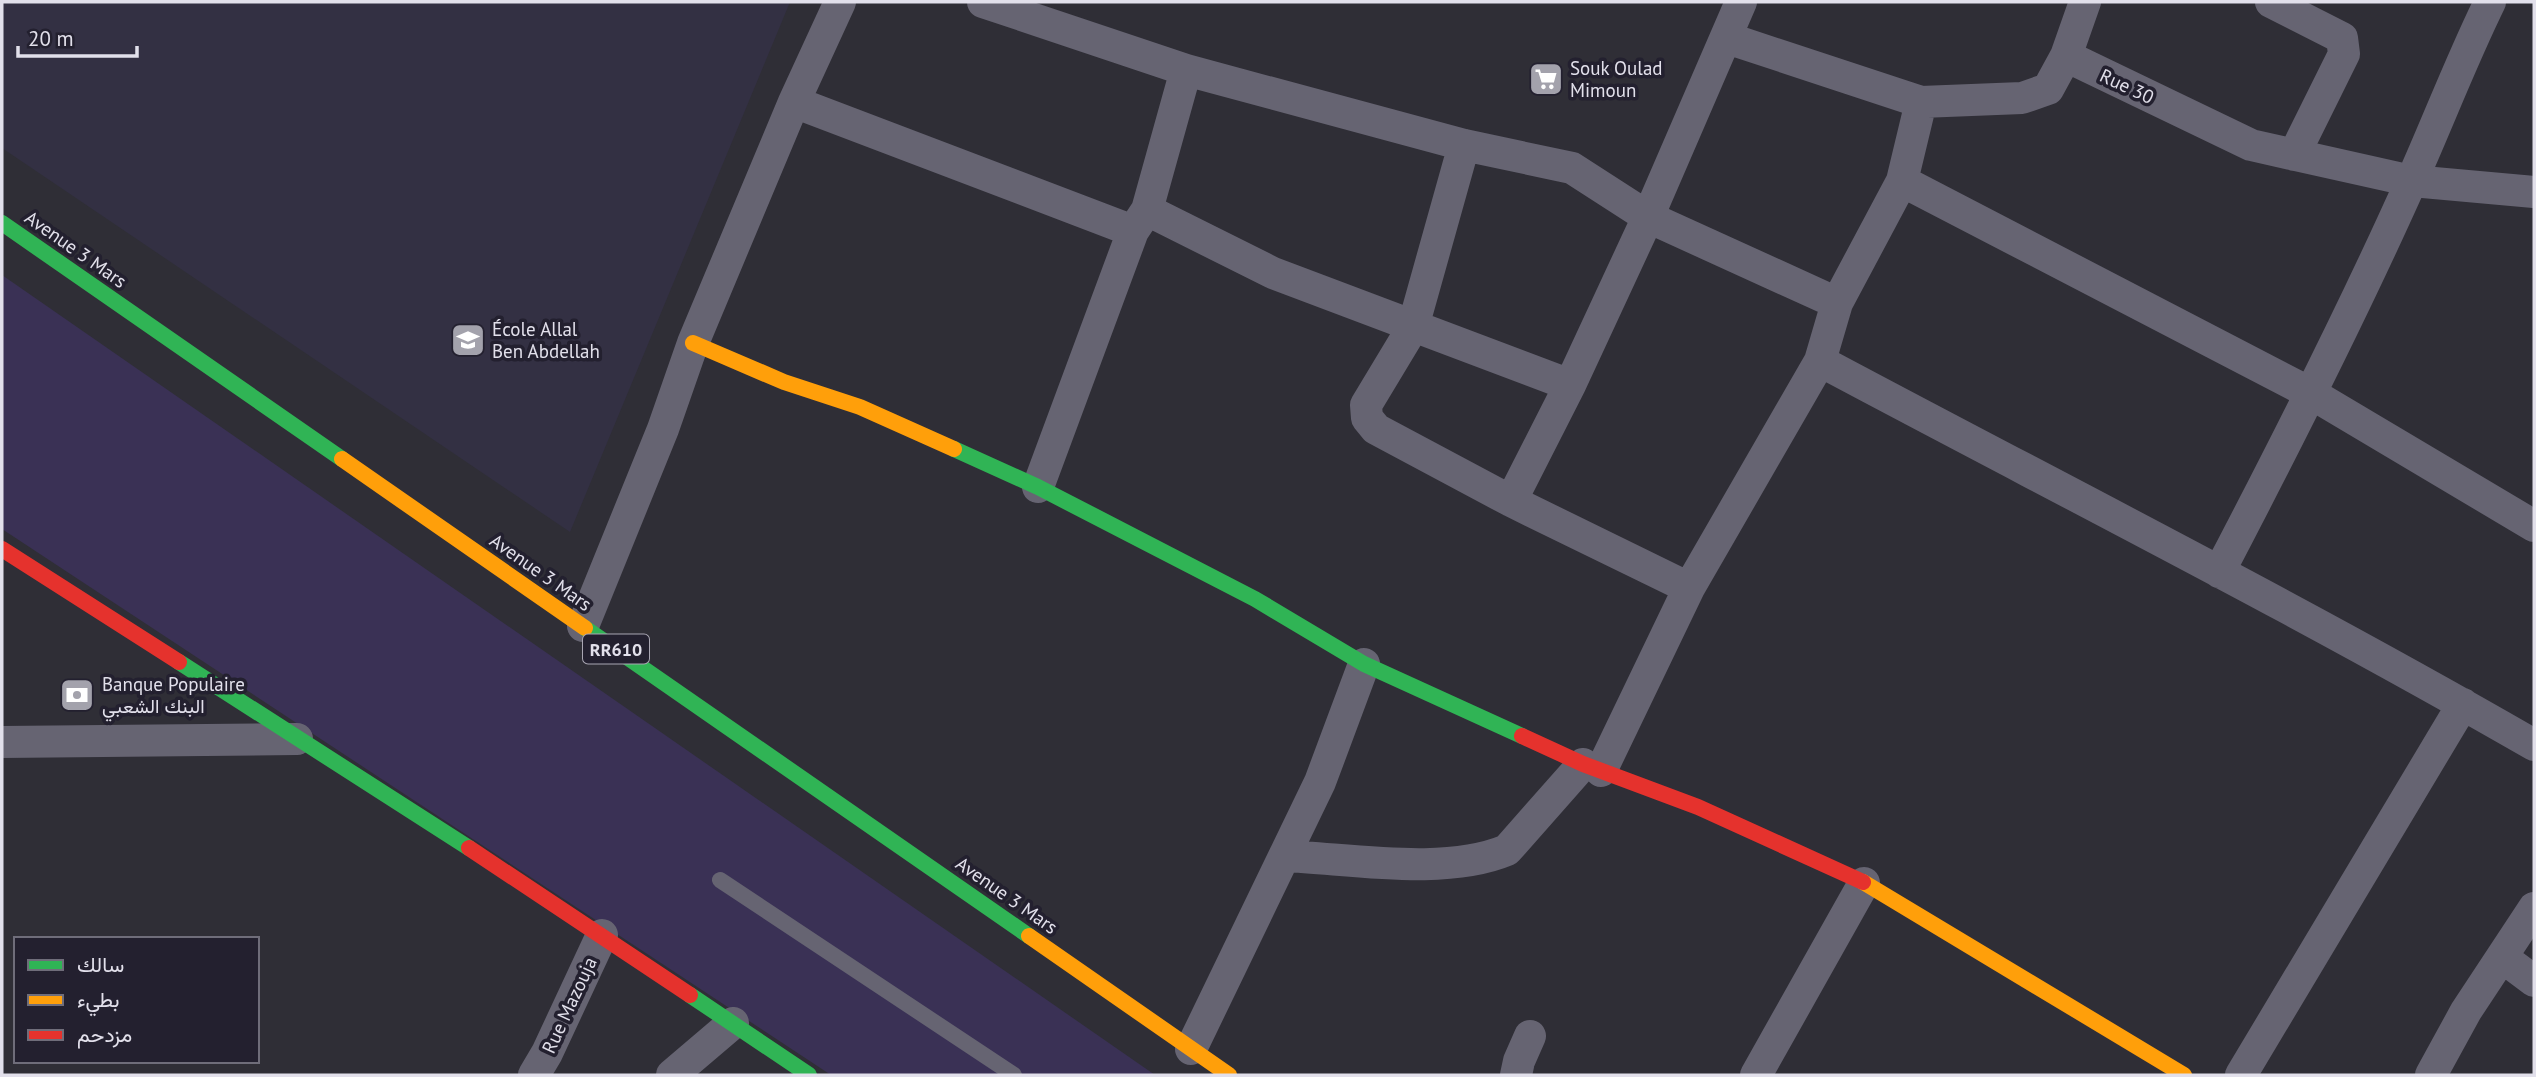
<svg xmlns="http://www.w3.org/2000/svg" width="2536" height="1077" viewBox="0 0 2536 1077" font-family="'PT Sans',Vazirmatn,sans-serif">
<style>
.built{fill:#333043}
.green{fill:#3a3155}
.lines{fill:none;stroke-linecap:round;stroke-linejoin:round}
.lane{stroke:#666472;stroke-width:16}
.street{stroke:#666472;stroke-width:32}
.fast{stroke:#30b455;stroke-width:16}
.slow{stroke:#ff9f0a;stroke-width:16}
.jam{stroke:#e5322d;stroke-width:16}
.labels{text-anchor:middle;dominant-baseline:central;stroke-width:7;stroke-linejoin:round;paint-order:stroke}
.shield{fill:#23202f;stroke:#a9a6b3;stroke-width:2}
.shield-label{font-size:18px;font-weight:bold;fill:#e2e0eb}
.poi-label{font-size:19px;fill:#e2e0eb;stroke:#23202f;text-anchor:start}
.street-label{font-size:19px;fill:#e2e0eb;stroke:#23202f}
</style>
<rect width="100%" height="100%" fill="#2f2e36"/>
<path class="built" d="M2,2H790L570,532L2,148Z"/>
<path class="green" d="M2,275L1155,1075H831L2,529Z"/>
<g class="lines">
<path class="lane" d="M720,880L1014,1075"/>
<path class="street" d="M983,2L1186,70L1464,145L1572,168L1648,217L1837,303
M2271,2L2342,38L2344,54L2294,155
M1727,38L1921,102L2022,98L2048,89L2066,56L2085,2
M2066,56L2251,145L2412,181L2534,192
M794,102L1133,231
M1464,145L1413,327L1366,405L1367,418L1376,429L1511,501L1689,588
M1902,181L2312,394L2534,526
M1147,210L1273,273L1570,385
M1820,361C2058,488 2300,610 2534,745
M1038,487L1133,231L1147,210L1186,70
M1511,501L1570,385L1648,217L1741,2
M2219,572C2286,444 2352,314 2411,182C2438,122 2461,61 2490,2
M583,626L663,429L693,343L794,102L840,2
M2,742L297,739
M1601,771L1689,588L1820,361L1837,303L1902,181L1921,102
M1285,856C1352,859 1445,876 1507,850L1583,764
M2502,957L2534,981
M1191,1049L1320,782L1364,664
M534,1075L547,1053L602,935
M672,1075L733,1023
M1516,1075L1519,1061L1530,1036
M1756,1075L1864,883
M2241,1075L2463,704
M2431,1075L2466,1011L2534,908"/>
<path class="fast" d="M2,223L342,459
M954,449L1038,487L1255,599L1364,664L1522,736
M585,628L1029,936
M179,662L469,848
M690,995L809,1075"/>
<path class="slow" d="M693,343L784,382L860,407L954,449
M342,459L585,628
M1863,882L2184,1075
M1029,936L1229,1075"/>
<path class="jam" d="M2,549L179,662
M1522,736L1583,764L1698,807L1863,882
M469,848L690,995"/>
</g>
<defs>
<g id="supermarket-square" transform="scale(1.75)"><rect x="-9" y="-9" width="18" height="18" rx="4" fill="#a3a2ac" stroke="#23202f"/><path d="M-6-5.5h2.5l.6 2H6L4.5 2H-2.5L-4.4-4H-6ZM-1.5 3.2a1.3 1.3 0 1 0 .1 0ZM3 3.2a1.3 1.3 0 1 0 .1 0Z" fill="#fff"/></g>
<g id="school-square" transform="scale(1.75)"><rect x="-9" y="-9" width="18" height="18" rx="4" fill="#a3a2ac" stroke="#23202f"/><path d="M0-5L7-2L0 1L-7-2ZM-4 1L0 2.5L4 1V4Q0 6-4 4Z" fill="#fff"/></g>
<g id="bank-square" transform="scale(1.75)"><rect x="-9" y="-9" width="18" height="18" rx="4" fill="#a3a2ac" stroke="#23202f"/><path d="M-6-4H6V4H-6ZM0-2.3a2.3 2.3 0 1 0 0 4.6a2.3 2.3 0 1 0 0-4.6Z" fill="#fff"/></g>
</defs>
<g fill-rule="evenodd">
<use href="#supermarket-square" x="1546" y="79"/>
<use href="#school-square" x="468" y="340"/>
<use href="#bank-square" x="77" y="695"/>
</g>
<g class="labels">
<rect class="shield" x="583" y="634.5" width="66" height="29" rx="5"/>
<g class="shield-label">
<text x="616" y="649">RR610</text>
</g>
<g class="poi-label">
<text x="1570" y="68">Souk Oulad<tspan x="1570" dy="22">Mimoun</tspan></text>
<text x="492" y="329">École Allal<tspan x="492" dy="22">Ben Abdellah</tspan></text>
<text x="102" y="684">Banque Populaire<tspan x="102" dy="22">البنك الشعبي</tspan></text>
</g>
<g class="street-label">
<text transform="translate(2127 86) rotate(25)">Rue 30</text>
<text transform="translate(76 249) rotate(35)">Avenue 3 Mars</text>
<text transform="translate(541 572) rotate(35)">Avenue 3 Mars</text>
<text transform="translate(1007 895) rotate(35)">Avenue 3 Mars</text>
<text transform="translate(569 1005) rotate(-65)">Rue Mazouja</text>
</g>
</g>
<rect width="2536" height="1077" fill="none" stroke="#e2e0eb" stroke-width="7"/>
<rect x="14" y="937" width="245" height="126" fill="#23202f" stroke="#6f6d7a" stroke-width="2"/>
<rect x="28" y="960" width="35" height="10" fill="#30b455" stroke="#6f6d7a" stroke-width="2"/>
<text x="77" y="972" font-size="21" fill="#e2e0eb">سالك</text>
<rect x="28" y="995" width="35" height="10" fill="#ff9f0a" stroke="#6f6d7a" stroke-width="2"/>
<text x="77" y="1007" font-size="21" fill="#e2e0eb">بطيء</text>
<rect x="28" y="1030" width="35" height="10" fill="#e5322d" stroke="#6f6d7a" stroke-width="2"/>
<text x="77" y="1042" font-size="21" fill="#e2e0eb">مزدحم</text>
<path d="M18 46v10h119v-10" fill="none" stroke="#e2e0eb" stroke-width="3.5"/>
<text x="28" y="46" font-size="21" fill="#e2e0eb" stroke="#23202f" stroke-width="5" paint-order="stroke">20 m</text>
</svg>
